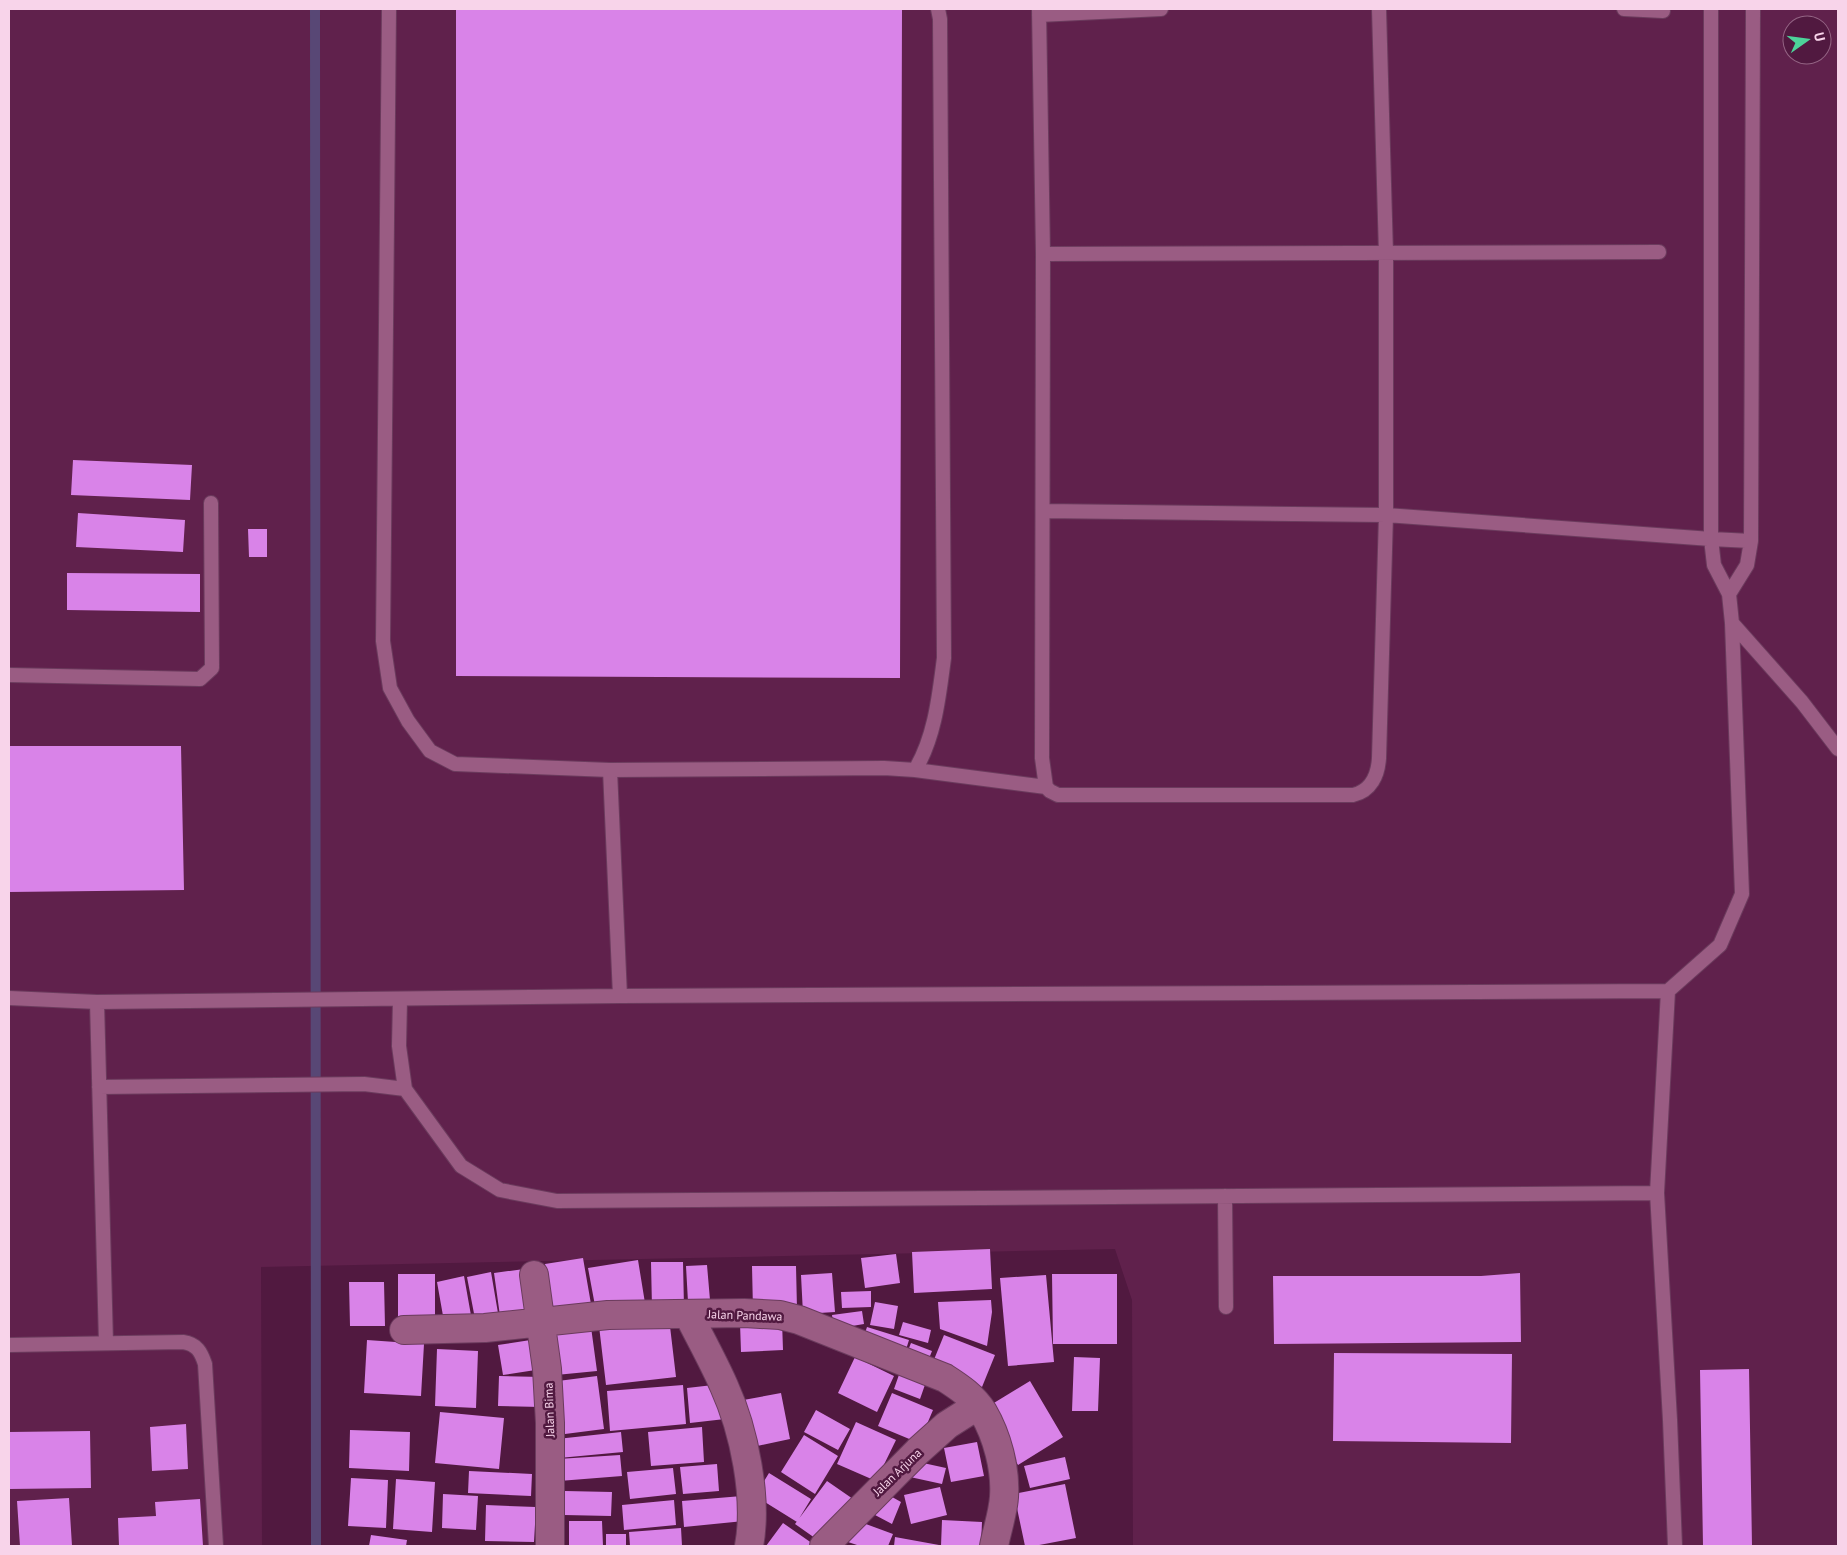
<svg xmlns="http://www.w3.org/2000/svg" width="1847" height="1555" viewBox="0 0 1847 1555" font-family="'PT Sans',sans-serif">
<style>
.built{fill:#60214c;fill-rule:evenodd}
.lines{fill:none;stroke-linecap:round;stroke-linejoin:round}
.stream{stroke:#584775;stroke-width:10}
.building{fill:#d983e8}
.service-casing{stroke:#6b3b5d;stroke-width:16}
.minor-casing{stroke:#6b3b5d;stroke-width:30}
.service{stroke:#9a5c83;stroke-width:14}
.minor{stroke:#9a5c83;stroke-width:28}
.labels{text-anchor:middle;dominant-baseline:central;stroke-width:5;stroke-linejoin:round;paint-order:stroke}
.street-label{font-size:12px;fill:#f8d4ea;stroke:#511940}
</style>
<rect width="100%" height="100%" fill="#511940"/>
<path class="built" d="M9,9H1838V1546H1133L1132,1300L1115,1249L261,1267L262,1546H9ZM1792,25H1822V55H1792Z"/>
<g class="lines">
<path class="stream" d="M315,9L316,1546"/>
</g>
<path class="building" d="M456,9H902L900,678L456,676Z
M73,460L192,465L190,500L71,495Z
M78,513L185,520L183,552L76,547Z
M248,529H267V557H249Z
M67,573L200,574V612L67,610Z
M9,746H181L184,890L9,892Z
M990,1249L992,1289L914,1293L912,1252Z
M896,1254L900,1283L865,1288L861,1258Z
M583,1258L591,1304L551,1310L545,1264Z
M638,1260L645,1303L596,1311L588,1268Z
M651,1262H683L684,1307L652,1308Z
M707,1265L710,1300L688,1302L686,1266Z
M752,1266H796L797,1309L753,1310Z
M524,1269L531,1318L501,1323L494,1273Z
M491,1272L499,1319L476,1324L467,1277Z
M832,1273L835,1312L803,1314L801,1275Z
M1520,1273L1521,1342L1274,1344L1273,1276H1481Z
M398,1274H435V1321H398Z
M1052,1274H1117V1344H1053Z
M1046,1275L1054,1362L1008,1366L1000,1278Z
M464,1276L472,1321L445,1327L437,1282Z
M349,1282H384L385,1326H350Z
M871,1291V1307L842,1308L841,1292Z
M991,1300L992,1312L987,1346L940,1329L938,1302Z
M875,1302L898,1306L894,1329L870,1325Z
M862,1311L864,1324L834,1329L832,1315Z
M669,1318L676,1377L606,1385L599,1326Z
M782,1321L783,1350L741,1352L740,1323Z
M903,1322L931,1330L928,1343L899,1335Z
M591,1327L597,1371L556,1375L551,1332Z
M867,1327L909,1340L904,1356L862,1342Z
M944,1335L995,1355L982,1387L931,1367Z
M537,1339L542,1369L503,1375L498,1345Z
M367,1340L424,1344L421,1396L364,1393Z
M911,1343L932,1351L926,1366L905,1358Z
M437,1349L478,1351L476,1408L435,1406Z
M1334,1353L1512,1354L1511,1443L1333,1441Z
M855,1357L894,1376L877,1412L838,1393Z
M1074,1357L1100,1358L1098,1411H1072Z
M901,1369L927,1379L920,1399L894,1389Z
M1749,1369L1752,1546H1703L1700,1370Z
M499,1376L542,1377L541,1407L498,1406Z
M597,1376L604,1429L565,1434L558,1381Z
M1030,1381L1063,1437L1018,1465L984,1409Z
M722,1384L725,1419L690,1423L687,1388Z
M683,1385L686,1424L610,1431L607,1391Z
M781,1393L790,1439L748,1448L738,1401Z
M892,1393L933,1410L919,1443L878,1426Z
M816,1410L850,1429L838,1450L804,1432Z
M440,1412L504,1418L499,1469L435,1463Z
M856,1422L896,1440L876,1481L837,1464Z
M186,1424L188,1469L152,1471L150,1427Z
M702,1427L704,1462L651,1466L648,1432Z
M350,1430L410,1432L409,1471L349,1468Z
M90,1431L91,1488L9,1489V1432Z
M621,1432L623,1452L559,1458L557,1439Z
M804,1435L838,1456L815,1494L781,1472Z
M977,1442L984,1476L951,1482L944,1448Z
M620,1455L622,1476L559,1481L558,1459Z
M1065,1457L1070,1479L1030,1488L1024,1466Z
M914,1461L946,1468L942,1484L910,1477Z
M717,1464L719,1491L683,1494L680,1467Z
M673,1468L676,1494L630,1499L627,1472Z
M469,1471L532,1474L531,1496L468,1493Z
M769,1473L811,1499L797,1522L755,1496Z
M351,1478L388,1480L386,1528L348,1526Z
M396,1479L435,1482L432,1532L393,1529Z
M827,1481L853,1499L822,1543L795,1524Z
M1065,1484L1076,1538L1034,1546H1025L1014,1494Z
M940,1487L947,1515L911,1524L904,1495Z
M565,1491L612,1492L611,1516L564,1515Z
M885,1493L901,1502L892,1524L875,1515Z
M443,1494L478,1496L476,1530L442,1528Z
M742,1496L744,1521L684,1527L682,1501Z
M69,1498L72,1546H20L17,1501Z
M200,1499L203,1546H119L118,1518L156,1516L155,1502Z
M674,1500L676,1525L624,1530L622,1505Z
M486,1505L536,1507L534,1542L485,1541Z
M855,1520L893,1534L888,1546H860L848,1542Z
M942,1520L982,1522L981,1546H941Z
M569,1521H602L603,1546H569Z
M783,1523L816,1546H766Z
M681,1528L682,1546H630L629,1532Z
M606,1534H626V1546H606Z
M371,1535L407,1540L406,1546H369Z
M895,1537L939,1545V1546H894Z"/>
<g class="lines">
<g class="service-casing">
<path id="service" d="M389,9L383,641L390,688L408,721L430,751L455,764L610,770L884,768L915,770C935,737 939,696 944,658L940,19L938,9
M1039,9L1043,254L1042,758L1046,787
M1624,9L1663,11
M1039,15L1161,9
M1043,254L1659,252
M1043,511L1386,515L1711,539L1751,541
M1729,594L1747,565L1751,541L1753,9
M1732,623L1802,702L1838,749
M9,675L200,679L212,668L211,503
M610,770L620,996
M915,770L1046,787L1050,791L1058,795H1353C1371,791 1378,775 1379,758L1386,515V254L1379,9
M1668,991L1657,1193L1670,1420L1675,1546
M9,998L97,1002L620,996L1668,991L1720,945L1742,894L1732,623L1729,594L1714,565L1711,539V9
M400,1000L399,1046L405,1089L461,1166L500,1190L557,1201L1657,1193
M97,1002L106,1343
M99,1087L364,1084L405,1089
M1225,1196L1226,1307
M9,1345L183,1342C197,1344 201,1352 205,1364L216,1546"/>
</g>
<g class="minor-casing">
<path id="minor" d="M534,1275L547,1369L550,1423V1546
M688,1314C700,1338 713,1361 724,1386C744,1430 758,1498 749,1546
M404,1330L485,1328L608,1315L744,1313L780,1315L799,1320L945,1378C959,1387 974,1397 983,1412C997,1436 1006,1469 1004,1497C1003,1513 997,1530 994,1546
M824,1546L918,1451L947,1425L977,1406"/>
</g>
<use href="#service" class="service"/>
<use href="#minor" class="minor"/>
</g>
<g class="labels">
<g class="street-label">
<text transform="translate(745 1315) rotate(2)">Jalan Pandawa</text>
<text transform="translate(549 1410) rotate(-92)">Jalan Bima</text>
<text transform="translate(897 1472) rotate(-44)">Jalan Arjuna</text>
</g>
</g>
<rect width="1847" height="1555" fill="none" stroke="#f8d4ea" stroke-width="20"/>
<g transform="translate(1807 40) rotate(76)"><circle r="24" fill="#511940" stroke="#946484"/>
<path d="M0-4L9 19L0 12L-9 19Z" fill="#4dd39a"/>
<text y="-8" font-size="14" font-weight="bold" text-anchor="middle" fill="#f8d4ea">U</text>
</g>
</svg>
